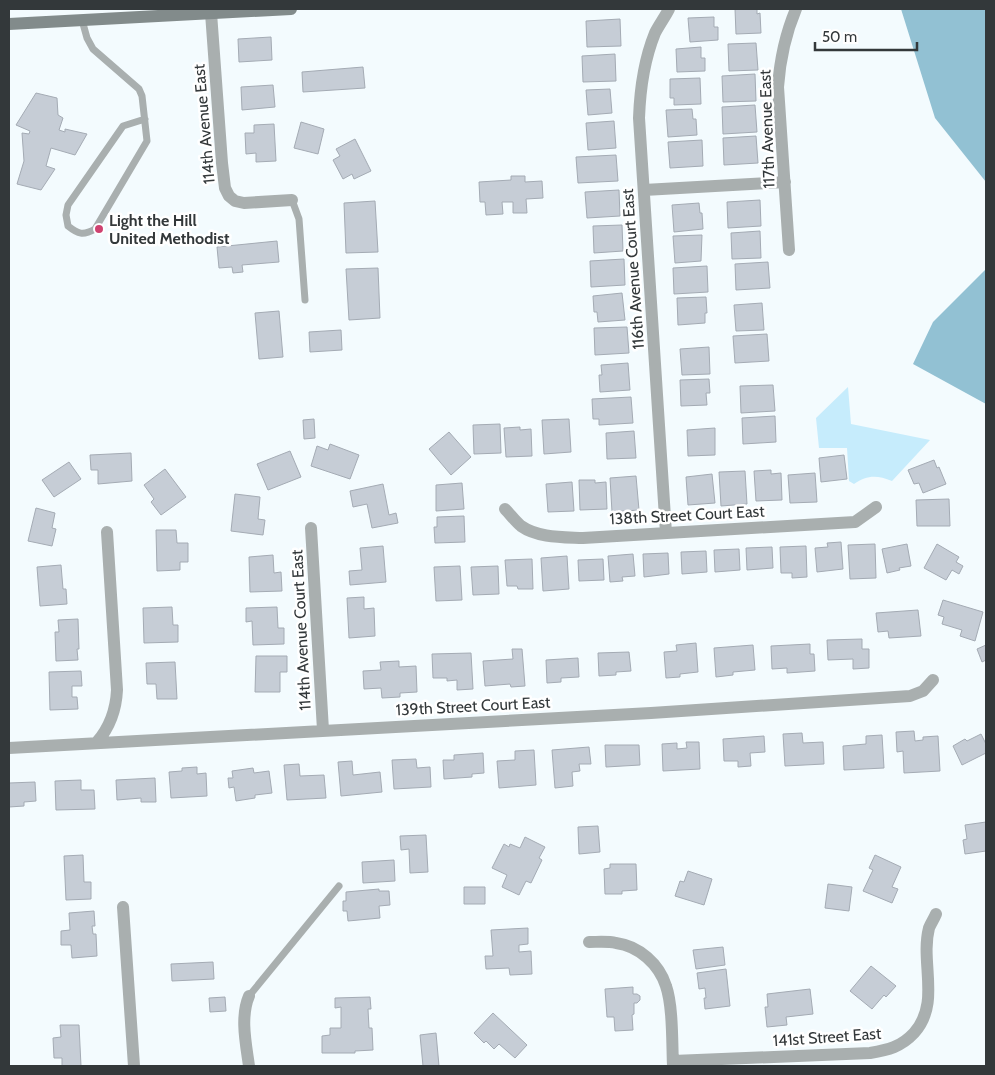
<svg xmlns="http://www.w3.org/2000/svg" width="995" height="1075" viewBox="0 0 995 1075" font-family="Cabin,sans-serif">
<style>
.green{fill:#c6ecfc}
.forest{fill:#92c1d3}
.building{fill:#c6cdd6;stroke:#a4abb4}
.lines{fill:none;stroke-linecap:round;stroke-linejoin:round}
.lane{stroke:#a9afaf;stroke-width:7}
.street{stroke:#a9afaf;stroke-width:12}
.secondary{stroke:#828b8b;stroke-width:12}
.poi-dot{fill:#cf4270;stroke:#fff;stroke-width:2}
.labels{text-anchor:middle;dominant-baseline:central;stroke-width:5;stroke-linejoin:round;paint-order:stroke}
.street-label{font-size:16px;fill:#33383a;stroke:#fff}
.poi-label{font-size:16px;font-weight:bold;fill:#33383a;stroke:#fff;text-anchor:start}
</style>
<rect width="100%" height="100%" fill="#f3fbfe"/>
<path class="green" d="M848,387L851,424L930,440L892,481C877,475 867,475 854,484L849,481L847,448H819L816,418Z"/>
<path class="forest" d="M901,9H986V182L935,118Z
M986,269V404L913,364L933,322Z"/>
<path class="building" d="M735,9H757V14L760,13L761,33L736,34Z
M714,17V27H718V40L690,42L688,18Z
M620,19L621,46L587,47L586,21Z
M271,37L272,60L239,62L238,39Z
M756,43L758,70L729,71L728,44Z
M701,47V58H705V71L677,72L676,49Z
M615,54L616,81L583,82L582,56Z
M363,67L365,88L303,92L302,72Z
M755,74L756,101L723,102L722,76Z
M700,78L701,104L674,105V98H670V79Z
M273,85L275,107L242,110L241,87Z
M610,89L612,113L588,115L586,90Z
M36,93L57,98L58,115L63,118L59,130L65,132V129L87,134L75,155L51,148L46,166L55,169L41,190L17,184L24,161L22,133L29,134L30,131L16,125Z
M755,105L757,132L723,134L722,107Z
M692,109L693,119H696L697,135L668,137L666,110Z
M614,121L616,148L588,150L586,123Z
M301,122L324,129L318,154L294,148Z
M274,124L276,161L256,162V153L246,154L245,133H254V125Z
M756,136L758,163L724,165L723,138Z
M355,139L371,171L354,179L352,174L343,179L333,160L340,156L336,149Z
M702,140L703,166L670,168L668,142Z
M616,155L618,181L578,183L576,157Z
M511,176H525V182L542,181L543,198L526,199L527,213H513V202H502L503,214L486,215L485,202H480L479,182L511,180Z
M619,190L620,216L587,218L585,192Z
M760,200L761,226L728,228L727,202Z
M375,201L378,252L346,253L344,203Z
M699,203L700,213H702L703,229L674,232L672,205Z
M622,225L623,251L594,253L593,226Z
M760,231L761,258L732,259L731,233Z
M702,235L701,261L675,263L673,236Z
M277,241L279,262L242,265L243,272L233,273L232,267L219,268L217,247Z
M624,259L625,285L591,287L590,261Z
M768,262L770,288L736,290L735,264Z
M707,266L708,292L674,294L673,268Z
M378,268L380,318L349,320L346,269Z
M622,293L625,320L598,322L597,312H594L593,296Z
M706,297L707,313H705V323L678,325L677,298Z
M762,303L764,330L736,331L734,305Z
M279,311L283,357L259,359L255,313Z
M627,327L629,353L595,355L594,328Z
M341,330L342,350L310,352L309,332Z
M767,334L769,361L735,363L733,336Z
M709,347L710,374L682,375L680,349Z
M628,363L630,390L600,392L599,375H602L601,365Z
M709,379L710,393H706L707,405L681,406L680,380Z
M773,385L775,411L741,413L740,386Z
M631,397L633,423L599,425V419H593L592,399Z
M775,416L776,442L743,444L742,418Z
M314,419L315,438L304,439L303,420Z
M569,419L571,452L544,454L542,420Z
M500,424L501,453L474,454L473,425Z
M520,427V430L531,429L532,456L506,457L504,428Z
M715,428V455L688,456L687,430Z
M634,431L636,458L607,459L606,433Z
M449,432L471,457L451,475L429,449Z
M330,444L359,455L350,479L311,466L317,446L328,450Z
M290,451L301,477L268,490L257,464Z
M131,453L132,481L98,484V470H91L90,455Z
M844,455L847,479L821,482L819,458Z
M934,460L937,468L939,467L946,484L923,493L919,483L914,484L908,470Z
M69,462L81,479L54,497L42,480Z
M165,469L186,497L161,515L151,502L154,499L144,485Z
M771,470V474L781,473L782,500L756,501L754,471Z
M745,471L747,504L721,506L719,472Z
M815,473L817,502L790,503L788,475Z
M712,474L715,503L688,505L686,477Z
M636,476L639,510L612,512L610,478Z
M579,480H595V483L606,482L607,509L580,510Z
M572,482L574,511L548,512L546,484Z
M462,483L464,509L436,511V485Z
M383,484L389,515L396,513L398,523L372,528L367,504L353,507L350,491Z
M235,494L260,497L258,519L265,520L263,535L231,531Z
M949,499L950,526H917L916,500Z
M36,508L55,513L52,528L56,529L52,546L28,541Z
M464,516L465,542L435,543L434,527H437V517Z
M156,530H176L177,543H188V562H180V570L157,571Z
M841,542L843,569L817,572L815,548L828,547L827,543Z
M875,544L876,578L850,579L848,545Z
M907,544L911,566L899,568L900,570L887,573L882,549Z
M937,544L959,557L956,562L963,566L959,574L952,570L946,580L924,568Z
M383,546L386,582L350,585L349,571L362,570L360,548Z
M806,546L807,577L792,578V573H781L780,547Z
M772,547L773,568L747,570L746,548Z
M739,549L740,570L715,572L714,550Z
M706,551L707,572L682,574L681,552Z
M668,553L669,574L644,577L643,554Z
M633,554L635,576L622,577L623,581L610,582L608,556Z
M273,555L274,573L281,572L282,591L250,592L249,557Z
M567,556L569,589L543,591L541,558Z
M532,559L533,589H518L517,586H507L505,560Z
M603,559L604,580L579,581L578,560Z
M61,565L63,589H66L67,604L40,606L37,567Z
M460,566L462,600L436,601L434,567Z
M498,566L499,594L473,595L471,567Z
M364,597V609L374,608L375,636L349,638L347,598Z
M943,600L983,612L975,641L960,636L962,630L942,624L944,617L938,615Z
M172,607L173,625H178V642L144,643L143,608Z
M277,607L278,628H284V644L253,645L252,621L246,622V608Z
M918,610L921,636L889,638L888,631L878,632L876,613Z
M78,619L79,649H77L78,660L56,661L55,632H59L58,620Z
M862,639V649H869V668L853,669V659L828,660L827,640Z
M696,643L698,672L680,674V677L666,678L664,652L677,651L676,645Z
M810,644V654H814L815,671L787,673V668L772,669L771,646Z
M753,645L755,670L733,672V675L716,677L714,648Z
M986,645V660L982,662L977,649Z
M512,649H522L525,686L511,687L510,684L485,686L483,661L513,659Z
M629,652L631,671L616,672V675L599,676L598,653Z
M471,653L473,689L457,690V680L447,681V678H433L432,654Z
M256,656H287V672H280V692H255Z
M578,658L579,677L561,678V682L547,683L546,660Z
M399,661V667L416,666L417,692L400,693V697L382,698L381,688L364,689L363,671L381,670L380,662Z
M175,662L177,699H157L156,684H147L146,663Z
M81,671L82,686H72V697H77L78,709L50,710L49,672Z
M914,731L915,741L923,740V737L938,736L940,771L904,773L903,751L897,752L896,732Z
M802,733L803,743L823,742L824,764L785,766L783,734Z
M981,734L986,744V753L962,765L953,746L965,739L967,741Z
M882,735L884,768L844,770L843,746L866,744V736Z
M764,736L765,752L750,753L751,766L738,767V761H724L723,739Z
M686,742H699L700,769L663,771L662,744L677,743V749L687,748Z
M605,745H639L640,765L606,767Z
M589,747L591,764H579L580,771L572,772L573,786L555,788L552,750Z
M534,750L536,785L499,788L497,761L515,760V751Z
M483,753L484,773L472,774V777L444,779L443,760H454V755Z
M416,759L417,768L430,767L431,787L394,789L392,760Z
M352,761L353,775L380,772L382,792L341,796L338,762Z
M299,764L300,776L324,775L326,798L287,800L284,765Z
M197,767V774L206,773L207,796L171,798L169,772L182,771V768Z
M253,768L254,773L269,771L272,793L255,795V798L236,801L234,787L229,788L228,778H233L232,771Z
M155,778L156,802H141V798L117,800L116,780Z
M81,780V790H94L95,809L56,810L55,781Z
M35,782L36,801L24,802V806L9,807V783Z
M986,822V851L965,854L963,840L967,839L965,825Z
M598,826L600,852L579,854L578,827Z
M426,835L428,872L410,873L409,849L401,850L400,836Z
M525,837L545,847L539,858L542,860L531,883L526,881L519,895L502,887L507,875L492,868L504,844L509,847L510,844L520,848Z
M83,855L84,882H91V899L66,900L64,856Z
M875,855L901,867L892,887L898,889L892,903L863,891L873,870L869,868Z
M394,860L395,881L363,883L362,862Z
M610,864H636L637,890L622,891V894H605L604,869L610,868Z
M688,871L712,879L704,905L675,896L680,881L684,882Z
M828,884L852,887L849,911L825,908Z
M464,887H485V904H464Z
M379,889V891H389L390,905L379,906L380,918L348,921L347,911H343V901H346V892Z
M94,911L95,926H92L93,934H96L97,956L72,958L71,945H61V931L70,930L69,913Z
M528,928V944L519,945V952L531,951L532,974L510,975L509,968L486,969L485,956H493L491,930Z
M723,947L725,965L696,969L693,950Z
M213,962L214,979L172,981L171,964Z
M871,966L896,986L886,997L884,995L872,1009L850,991Z
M726,969L730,1006L705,1009L704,998H706L705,988L699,989L697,973Z
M633,987V994H637L640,996V1000L637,1003H634V1014L632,1015L633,1030L615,1031L614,1017H607L605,989Z
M810,989L813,1014L786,1017L787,1025L767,1027L765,1007H768L767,994Z
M225,997L226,1011L210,1012L209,998Z
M370,997L371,1009H368L369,1028H372L373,1050L355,1051V1053H322V1036L330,1035V1028H341V1007L335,1008V998Z
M493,1013L527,1045L515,1058L499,1044L494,1049L486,1041L484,1043L474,1033Z
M60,1025H79L81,1066H62V1058H54L53,1038L61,1037Z
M436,1033L439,1066H423L420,1035Z"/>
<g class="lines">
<path class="lane" d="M82,20L87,38L93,49L139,89L142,96L147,141L95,229C83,236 78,234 68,226L66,215L68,205L123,126L145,119
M292,200L299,219L305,300
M249,996L339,886"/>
<path class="street" d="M211,13L222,163L225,188L229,196L235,201L244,203L292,200
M644,190L785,182
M789,250L778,87C780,59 785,35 796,9
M505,509C510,514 515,521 521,526C538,538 563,537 583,538L855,522L876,507
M311,528L323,730
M666,533L639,118C640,90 644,60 655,33C659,25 665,17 669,9
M97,742C110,727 116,711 117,690L107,532
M9,748L651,713L910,696L923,691L933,680
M123,907L134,1066
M589,942C598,942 608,941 616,943C639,946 659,964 666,986C673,1006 672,1044 673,1066
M673,1061L870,1053C888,1050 901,1047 914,1033C941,1003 920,963 929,928C931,923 934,919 936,914
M249,1066C246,1044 240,1017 249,996"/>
<path class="secondary" d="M9,24L291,9"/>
</g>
<circle class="poi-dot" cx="99" cy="229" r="5"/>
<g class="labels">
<g class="street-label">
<text transform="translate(204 124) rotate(-95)">114th Avenue East</text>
<text transform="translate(767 129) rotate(-92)">117th Avenue East</text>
<text transform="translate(633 269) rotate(-94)">116th Avenue Court East</text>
<text transform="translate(687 515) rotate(-3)">138th Street Court East</text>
<text transform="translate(301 630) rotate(-93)">114th Avenue Court East</text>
<text transform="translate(473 706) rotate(-3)">139th Street Court East</text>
<text transform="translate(827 1037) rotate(-4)">141st Street East</text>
</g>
<g class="poi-label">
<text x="109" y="220">Light the Hill<tspan x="109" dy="18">United Methodist</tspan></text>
</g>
</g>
<rect width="995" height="1075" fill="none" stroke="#33383a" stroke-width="20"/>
<path d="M815 42v8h102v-8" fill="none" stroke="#33383a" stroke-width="2.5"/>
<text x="822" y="42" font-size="15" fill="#33383a" stroke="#ffffff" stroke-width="4" paint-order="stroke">50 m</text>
</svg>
